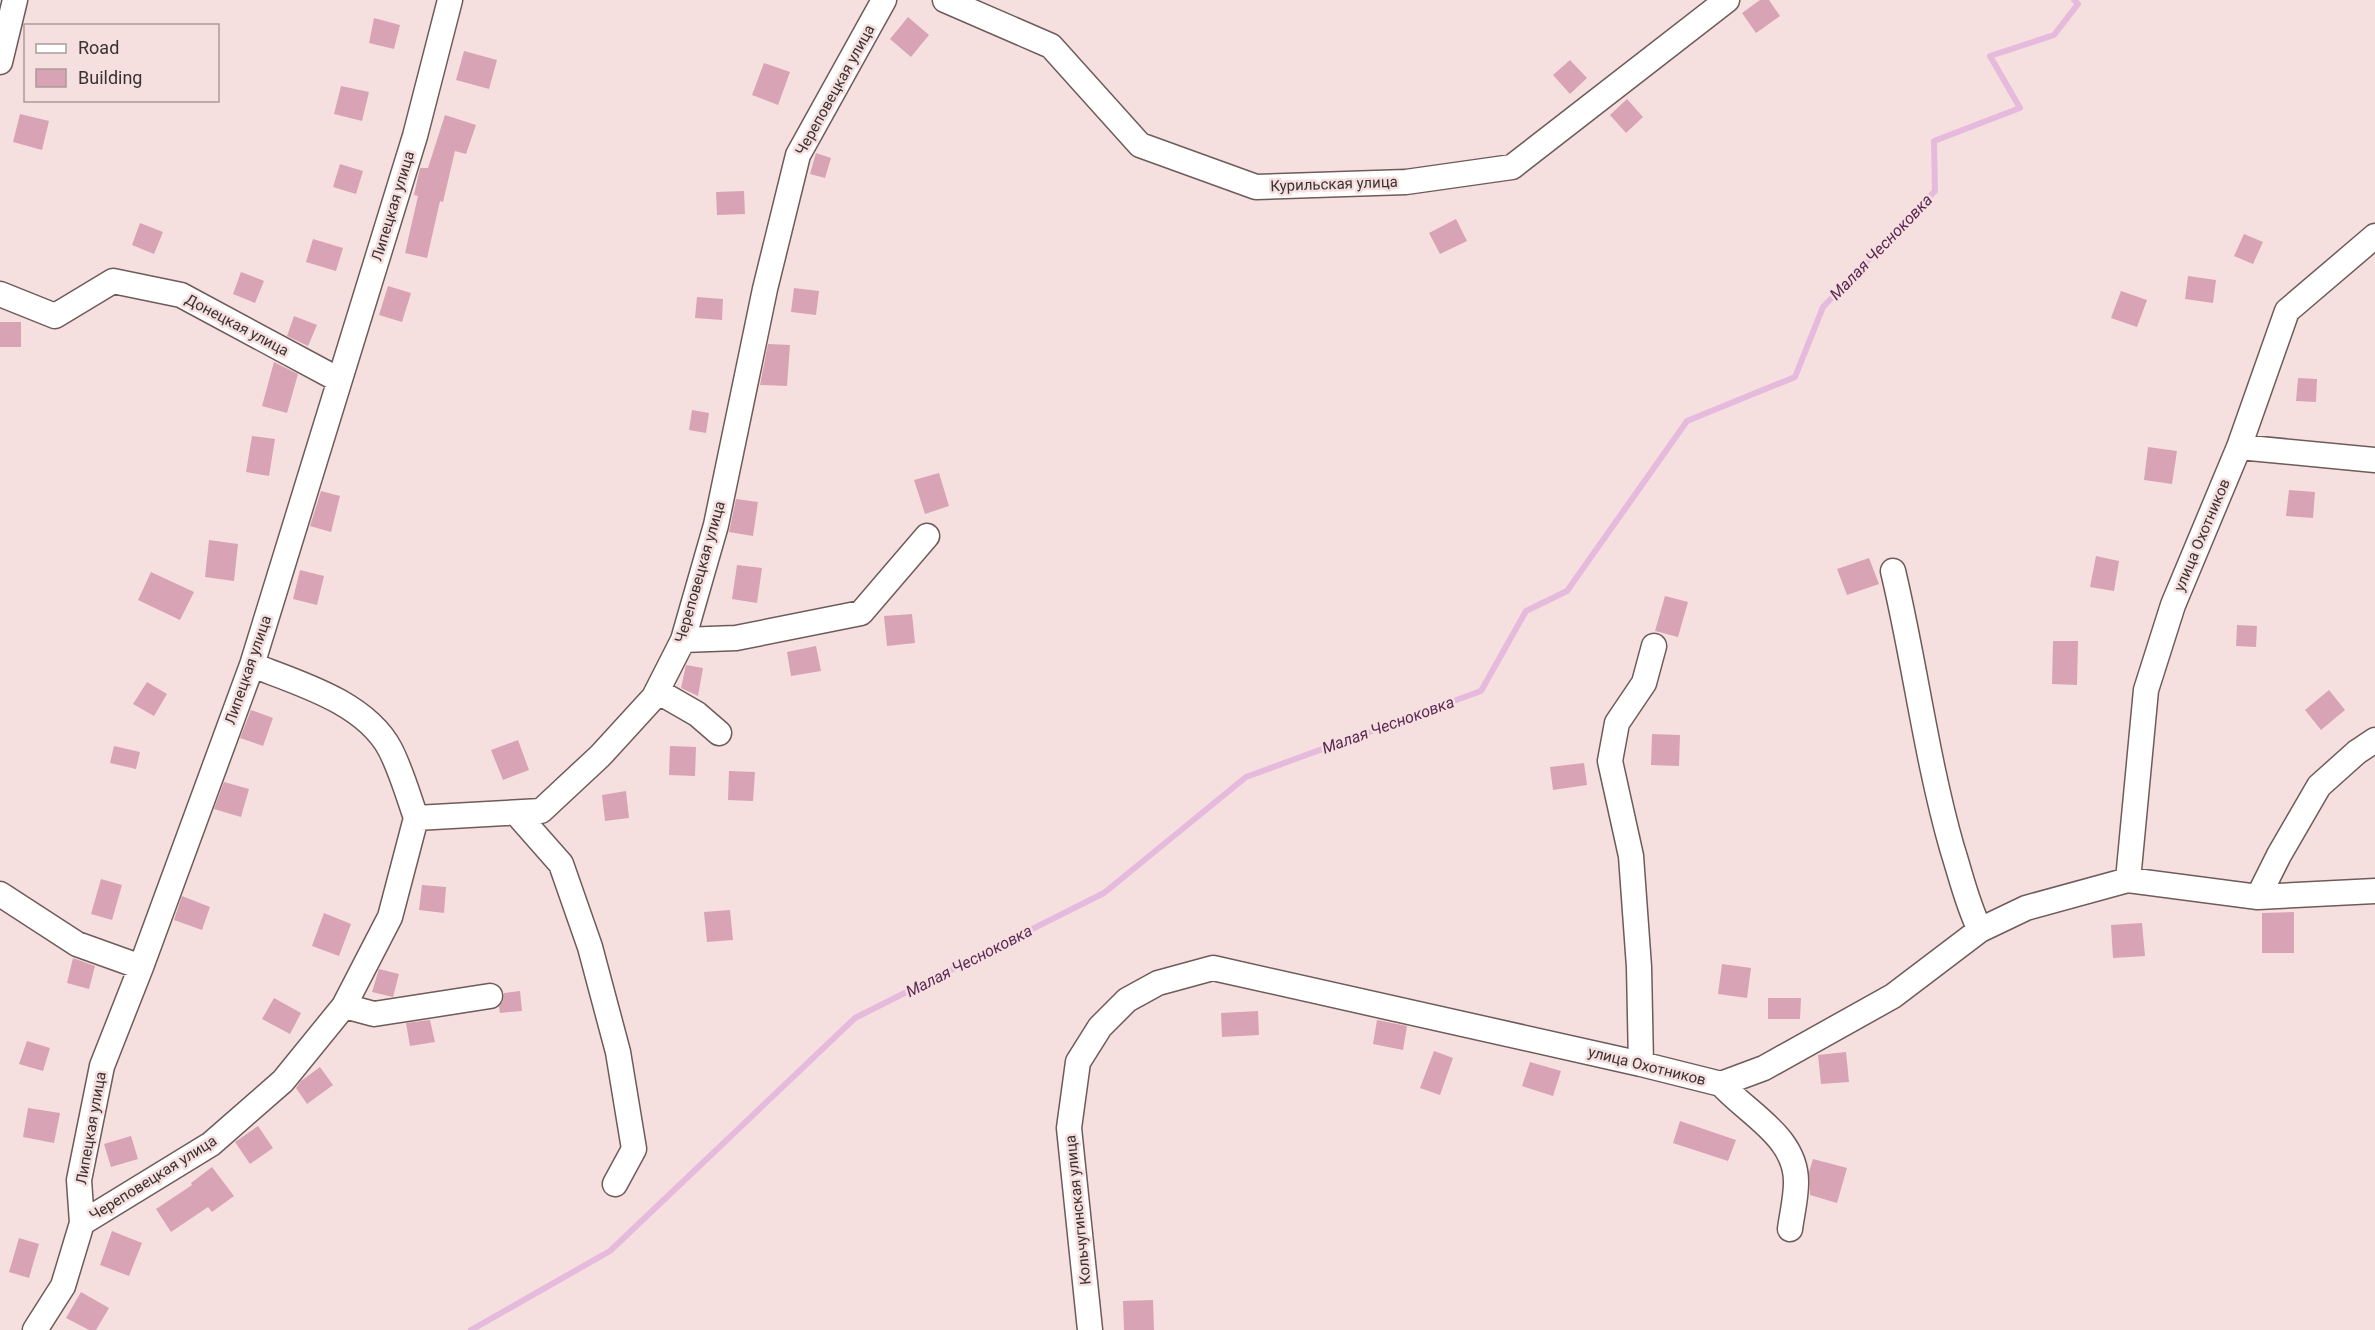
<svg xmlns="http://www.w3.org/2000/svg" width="2375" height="1330" viewBox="0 0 2375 1330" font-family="Roboto,sans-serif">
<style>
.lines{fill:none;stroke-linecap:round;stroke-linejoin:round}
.stream{stroke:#e5badd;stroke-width:6}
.building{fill:#d8a3b4}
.minor-casing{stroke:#6e5b5a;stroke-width:27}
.minor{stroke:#fff;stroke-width:24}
.labels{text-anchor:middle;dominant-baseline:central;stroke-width:5;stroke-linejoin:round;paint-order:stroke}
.street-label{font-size:15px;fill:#3a3231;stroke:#f6e0df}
.water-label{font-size:16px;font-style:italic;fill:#5a2754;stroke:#f6e0df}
</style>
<rect width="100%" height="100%" fill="#f6e0df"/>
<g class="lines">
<path class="stream" d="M471,1330L610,1251L855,1018L1104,893L1246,777L1481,691L1526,611L1567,591L1687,421L1795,377L1823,307L1935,191L1934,141L2020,108L1990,56L2054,35L2078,4L2074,0"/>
</g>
<path class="building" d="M1760,0H1769L1780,16L1756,33L1742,13Z
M908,17L929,35L911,57L890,39Z
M374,18L400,25L394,49L369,43Z
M464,51L497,60L489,89L456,80Z
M1570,60L1587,78L1570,94L1553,75Z
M764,63L790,72L778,105L752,95Z
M341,86L369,92L362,121L334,114Z
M1627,99L1643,117L1626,133L1610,115Z
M20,114L49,121L42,150L13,142Z
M445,115L476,125L466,154L455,151L443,202L440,201L427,258L405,253L418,196L414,195L420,168H428Z
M816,153L831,158L825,178L810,174Z
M340,164L363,171L356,194L333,187Z
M744,191L745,214L717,215L716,192Z
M1456,219L1467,241L1440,254L1429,233Z
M140,223L163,232L154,254L132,245Z
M2244,234L2263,242L2253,264L2234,256Z
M313,239L343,248L336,271L306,262Z
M241,272L264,281L255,303L233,294Z
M2188,276L2216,280L2213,303L2185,299Z
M388,286L411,293L402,322L379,315Z
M794,288L819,291L816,315L791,312Z
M2121,291L2147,300L2137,327L2111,318Z
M697,297L723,299L722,320L695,318Z
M294,316L317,325L308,346L287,336Z
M0,322H21V347H0Z
M768,344L790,345L787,386L760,385Z
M274,362L298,374L287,413L262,406Z
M2298,378L2317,379L2316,402L2296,401Z
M692,410L709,413L706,433L689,430Z
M252,436L275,439L269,476L246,472Z
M2148,447L2177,451L2172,484L2144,480Z
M939,473L949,506L925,514L914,480Z
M2289,490L2315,492L2313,518L2286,516Z
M321,491L340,496L331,532L310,526Z
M736,499L758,502L753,536L729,532Z
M209,540L238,544L234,581L205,577Z
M2096,556L2119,561L2114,591L2090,587Z
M1869,558L1879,584L1847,595L1837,569Z
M737,565L762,568L757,603L732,599Z
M300,570L324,576L317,605L293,599Z
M151,572L194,592L180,620L138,600Z
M1665,596L1688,602L1678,637L1655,631Z
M912,614L915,643L887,646L884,616Z
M2237,625L2257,626L2256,647L2236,646Z
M2053,641H2078L2077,685L2052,684Z
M816,646L821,671L791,676L787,652Z
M686,665L703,668L698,696L681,688Z
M147,682L167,694L154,716L133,704Z
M2329,690L2345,710L2321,730L2305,710Z
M251,710L273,718L263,746L240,738Z
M1652,734L1680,735L1679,766L1651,765Z
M518,740L529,770L503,780L491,750Z
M114,746L140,752L136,769L110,763Z
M670,746L696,747L695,776L669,775Z
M1584,763L1587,785L1553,790L1550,767Z
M729,771L755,772L753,801L728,800Z
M224,782L249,789L241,817L214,809Z
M626,791L629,818L605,821L602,795Z
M101,879L122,885L112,920L91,914Z
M422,885L446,887L444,913L419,910Z
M182,896L210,907L202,930L174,920Z
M730,910L733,940L707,942L704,912Z
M2294,912V953H2262V913Z
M324,913L351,924L339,956L312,946Z
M2142,923L2145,956L2113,958L2111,925Z
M73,958L95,966L89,989L67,983Z
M1722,964L1751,968L1747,998L1718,994Z
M379,969L399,974L393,997L372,992Z
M520,991L522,1011L500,1013L499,1007L503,1001L504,993Z
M274,998L301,1013L290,1034L262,1019Z
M1768,998H1801L1800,1019H1768Z
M1258,1011L1259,1035L1222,1037L1221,1013Z
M430,1020L435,1042L410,1046L406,1023Z
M1377,1020L1407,1026L1403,1050L1373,1044Z
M27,1041L50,1048L43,1071L19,1064Z
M1434,1051L1453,1058L1440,1095L1420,1088Z
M1846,1052L1849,1082L1821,1084L1818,1055Z
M1530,1062L1561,1071L1553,1096L1522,1086Z
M320,1067L333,1085L307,1104L296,1088L301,1081Z
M28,1108L60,1113L54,1143L23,1137Z
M1680,1121L1736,1140L1728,1161L1673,1143Z
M258,1126L273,1148L250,1164L235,1142Z
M131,1136L138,1159L111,1167L104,1144Z
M1813,1159L1847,1168L1837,1203L1810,1195L1809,1172Z
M212,1167L234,1196L212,1212L208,1207L171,1232L156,1209L192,1185L191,1183Z
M112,1231L142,1243L129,1276L100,1265Z
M19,1238L39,1244L29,1278L9,1272Z
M81,1292L109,1308L96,1330H89L66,1318Z
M1153,1300L1154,1330H1124L1123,1301Z"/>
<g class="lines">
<g class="minor-casing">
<path id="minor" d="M945,0L1051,46L1140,145L1256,187L1406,182L1512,167L1727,0
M0,62L15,0
M0,294L55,316L113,281L181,295L339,380
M2239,447L2375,460
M1893,571C1915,663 1926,757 1952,848C1961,876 1967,904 1980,930
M683,640L736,638L861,613L927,536
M252,665C298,683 365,702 390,749C401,770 408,795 416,818
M657,691L697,714L719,733
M516,813L561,864L590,947L618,1052L634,1149L615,1184
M2128,880L2146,690L2173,605L2239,447L2287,311L2375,236
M0,894L77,944L141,967
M2258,897L2279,855L2319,786L2357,752L2375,740
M344,1006L374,1014L490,996
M1641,1064L1639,967L1631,856L1610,761L1617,723L1644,683L1654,646
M1721,1084C1748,1114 1797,1137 1796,1183C1796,1198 1792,1214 1790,1229
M82,1223L211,1144L283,1081L344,1006L390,917L416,818L541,811L600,756L654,697L683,640L716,525L765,289L798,155L884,0
M35,1330L63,1286L82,1223L79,1180L102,1066L141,967L252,665L415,136L450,0
M1090,1330L1069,1128L1078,1062L1100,1027L1127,1000L1158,983L1213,968L1641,1064L1721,1084L1764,1068L1893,996L1980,930L2026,908L2128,880L2258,897L2375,891"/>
</g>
<use href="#minor" class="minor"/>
</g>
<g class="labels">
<g class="street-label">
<text transform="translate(835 90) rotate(-61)">Череповецкая улица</text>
<text transform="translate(1334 184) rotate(-2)">Курильская улица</text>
<text transform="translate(393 206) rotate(-73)">Липецкая улица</text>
<text transform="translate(237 325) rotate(28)">Донецкая улица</text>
<text transform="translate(2202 535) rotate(-67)">улица Охотников</text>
<text transform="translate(700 572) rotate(-74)">Череповецкая улица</text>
<text transform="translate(248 670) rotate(-71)">Липецкая улица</text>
<text transform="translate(1647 1066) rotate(14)">улица Охотников</text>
<text transform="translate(91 1128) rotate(-80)">Липецкая улица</text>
<text transform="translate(153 1178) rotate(-32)">Череповецкая улица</text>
<text transform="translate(1078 1210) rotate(-96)">Кольчугинская улица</text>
</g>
<g class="water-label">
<text transform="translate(1881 247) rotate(-46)">Малая Чесноковка</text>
<text transform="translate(1388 725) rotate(-20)">Малая Чесноковка</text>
<text transform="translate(969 961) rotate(-27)">Малая Чесноковка</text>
</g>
</g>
<rect x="24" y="24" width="195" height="78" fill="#f6e0df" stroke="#ab9a99" stroke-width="1.5"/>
<rect x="36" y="44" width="30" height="9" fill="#ffffff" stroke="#ab9a99" stroke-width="1.5"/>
<text x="78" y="54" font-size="18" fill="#3a3231">Road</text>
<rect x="36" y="69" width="30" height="18" fill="#d8a3b4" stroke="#ab9a99" stroke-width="1.5"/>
<text x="78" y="84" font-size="18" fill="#3a3231">Building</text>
</svg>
